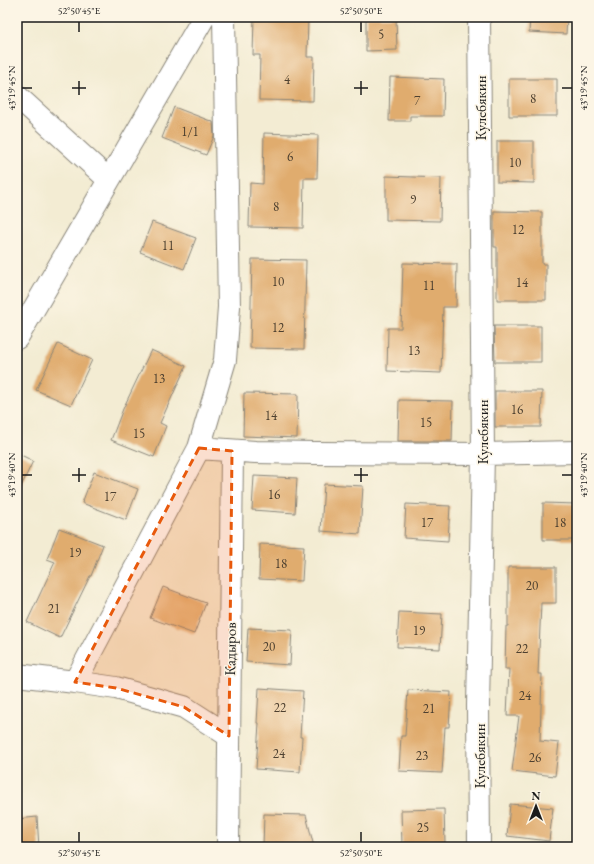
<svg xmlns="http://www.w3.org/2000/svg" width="594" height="864" viewBox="0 0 594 864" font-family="'EB Garamond',serif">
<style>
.building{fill:#e0ac6e}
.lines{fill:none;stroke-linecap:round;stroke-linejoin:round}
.minor-casing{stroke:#888478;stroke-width:24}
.minor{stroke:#fff;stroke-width:22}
.marked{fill:#e8590c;fill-opacity:0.2;stroke:#e8590c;stroke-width:3;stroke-dasharray:8 5;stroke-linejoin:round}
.ticks{fill:none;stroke:#1c1c1c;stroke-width:1.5}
.labels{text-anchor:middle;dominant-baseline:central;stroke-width:3;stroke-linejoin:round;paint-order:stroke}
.number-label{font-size:13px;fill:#4d4030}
.street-label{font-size:15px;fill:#1c1c1c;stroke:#fcf5e5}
.neatline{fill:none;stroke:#1c1c1c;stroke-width:1.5}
.ticks-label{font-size:10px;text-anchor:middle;fill:#1c1c1c}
</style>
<rect width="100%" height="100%" fill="#fcf5e5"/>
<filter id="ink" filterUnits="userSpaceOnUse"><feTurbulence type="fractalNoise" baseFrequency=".025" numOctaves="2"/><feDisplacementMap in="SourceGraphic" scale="8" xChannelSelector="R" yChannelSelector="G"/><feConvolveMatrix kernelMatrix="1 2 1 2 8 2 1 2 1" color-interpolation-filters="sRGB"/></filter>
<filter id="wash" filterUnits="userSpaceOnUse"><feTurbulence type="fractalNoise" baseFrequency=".012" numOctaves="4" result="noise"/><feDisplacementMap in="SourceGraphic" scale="16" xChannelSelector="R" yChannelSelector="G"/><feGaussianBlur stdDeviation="0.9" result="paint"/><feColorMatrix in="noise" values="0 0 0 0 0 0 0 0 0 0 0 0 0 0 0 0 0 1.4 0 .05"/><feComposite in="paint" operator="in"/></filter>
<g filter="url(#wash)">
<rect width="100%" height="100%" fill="#f3ecd3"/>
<g id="blocks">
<path class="building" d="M254,17H308L307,57H314L313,101L259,100L260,55H253Z
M366,17H396L397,50L366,51Z
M530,17H567L566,34L529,32Z
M390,77L444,79L443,116H410V121H389Z
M509,79H557V116H509Z
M174,107L213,122L214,136L206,155L162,138Z
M264,133L318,135L317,178H304L303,228L249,227L250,183L263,184Z
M497,141H534V183L497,182Z
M386,176L441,178L440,221L386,220Z
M494,211L542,212V264H546V300H497V247H494Z
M152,222L196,238L184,269L140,252Z
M252,259L306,260L304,349L250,348Z
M403,263L457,264L456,307H443L441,373L387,371L388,328H401Z
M494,326H541V362H495Z
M58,344L92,360L71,405L36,390Z
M151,350L186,366L160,423L166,426L154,457L111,440L123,409Z
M495,391H542L541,427H495Z
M244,393L298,394L297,438L243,436Z
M399,400L453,401L452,441H398Z
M17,453L33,461L17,495Z
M94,472L138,489L126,520L82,503Z
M254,476L297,478L295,513L252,510Z
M324,484L363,486L360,534L321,531Z
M543,503L577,504V540H543Z
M406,504L450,506L448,541L404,538Z
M59,528L103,545L91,576H90L60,638L27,622L55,562L47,559Z
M260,544L304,546L302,581L259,579Z
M508,567H556V603H541L538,674H542L540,741L559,743L555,776L512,771L519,716H507L509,669H505L506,626H508Z
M163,587L206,603L194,634L150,618Z
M399,612L442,614L440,649L397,647Z
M248,628L292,630L290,665L246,662Z
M259,688L303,691L300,737H302L300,772L256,769L259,723H257Z
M408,690L451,692L449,727H445L442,773L399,771L401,736H405Z
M510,804L553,808L549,841L507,836Z
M444,809L445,843L402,845L401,810Z
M264,814L306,815L314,847H263Z
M37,817L39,847H17V819Z"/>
</g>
</g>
<g filter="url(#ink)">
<use href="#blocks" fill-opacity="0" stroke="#888478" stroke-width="1"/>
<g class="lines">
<g class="minor-casing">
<path id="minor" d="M17,96L109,180
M17,338L204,17
M199,448L255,452L315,453L483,454L577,452
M17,675L75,682L199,448L225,360L229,307L224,17
M75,682L116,688L184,707L229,736
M228,847L232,451
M479,847L478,706L483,454L479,17"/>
</g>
<use href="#minor" class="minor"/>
</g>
</g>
<path class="marked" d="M199,448L232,451L229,736L184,707L116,688L75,682Z"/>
<path class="ticks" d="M79,22V32M361,22V32M79,81V95M361,81V95M22,88H32M72,88H86M354,88H368M562,88H572M79,468V482M361,468V482M22,475H32M72,475H86M354,475H368M562,475H572M79,832V842M361,832V842"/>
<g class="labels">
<g class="number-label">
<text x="381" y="34">5</text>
<text x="287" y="79">4</text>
<text x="533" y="98">8</text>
<text x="417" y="100">7</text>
<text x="190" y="131">1/1</text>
<text x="290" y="156">6</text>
<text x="515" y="162">10</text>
<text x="413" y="199">9</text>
<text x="276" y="206">8</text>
<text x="518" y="229">12</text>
<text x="168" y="245">11</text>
<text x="278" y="281">10</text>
<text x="522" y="282">14</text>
<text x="429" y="285">11</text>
<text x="278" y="327">12</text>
<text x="414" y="350">13</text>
<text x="159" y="378">13</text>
<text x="517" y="409">16</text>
<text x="271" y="415">14</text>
<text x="426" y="422">15</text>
<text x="139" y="433">15</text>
<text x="274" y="494">16</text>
<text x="110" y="496">17</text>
<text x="427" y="522">17</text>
<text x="560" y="522">18</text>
<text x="75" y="552">19</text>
<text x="281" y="563">18</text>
<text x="532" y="585">20</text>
<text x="54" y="608">21</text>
<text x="419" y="630">19</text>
<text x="269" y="646">20</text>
<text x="522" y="648">22</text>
<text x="525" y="695">24</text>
<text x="280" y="707">22</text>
<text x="429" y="708">21</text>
<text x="279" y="753">24</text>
<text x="422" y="755">23</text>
<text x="535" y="757">26</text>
<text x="423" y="827">25</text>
</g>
<g class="street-label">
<text transform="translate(480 108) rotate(-90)">Кулебякин</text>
<text transform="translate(482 432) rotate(-90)">Кулебякин</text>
<text transform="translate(230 649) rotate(-89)">Кадыров</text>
<text transform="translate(479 756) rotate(-90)">Кулебякин</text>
</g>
</g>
<rect width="594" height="864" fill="none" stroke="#fcf5e5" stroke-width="44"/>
<g transform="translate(536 806)" stroke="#fcf5e5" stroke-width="3" paint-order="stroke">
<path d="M0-3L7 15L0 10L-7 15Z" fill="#1c1c1c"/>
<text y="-6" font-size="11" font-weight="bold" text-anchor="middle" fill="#1c1c1c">N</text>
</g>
<rect x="22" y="22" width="550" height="820" class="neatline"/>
<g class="ticks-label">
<text x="79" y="14">52°50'45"E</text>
<text x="361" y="14">52°50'50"E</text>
<text transform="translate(11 88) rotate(-90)" y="4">43°19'45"N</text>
<text transform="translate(583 88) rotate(-90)" y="4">43°19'45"N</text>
<text transform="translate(11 475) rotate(-90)" y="4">43°19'40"N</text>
<text transform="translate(583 475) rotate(-90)" y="4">43°19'40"N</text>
<text x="79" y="856">52°50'45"E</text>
<text x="361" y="856">52°50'50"E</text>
</g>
</svg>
